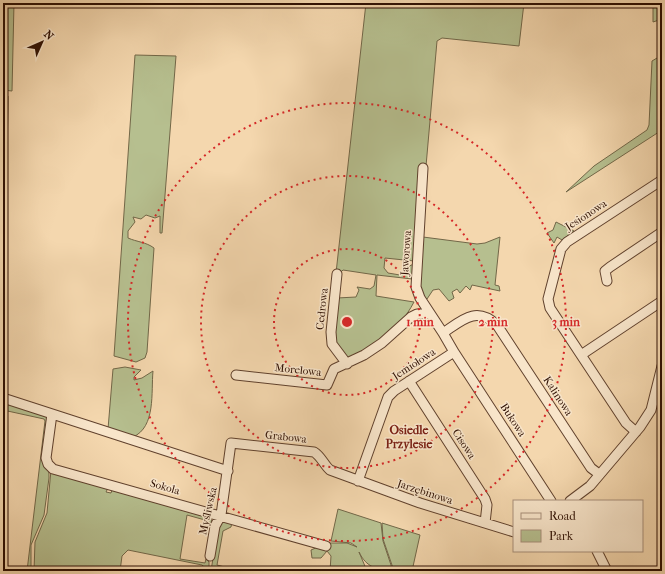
<svg xmlns="http://www.w3.org/2000/svg" width="665" height="574" viewBox="0 0 665 574" font-family="'IM FELL French Canon',serif">
<style>
.green{fill:#b6bf8f;stroke:#726748}
.lines{fill:none;stroke-linecap:round;stroke-linejoin:round}
.minor-casing{stroke:#60412d;stroke-width:11}
.minor{stroke:#f8e5ca;stroke-width:9}
.ring{fill:none;stroke:#d62828;stroke-width:2;stroke-dasharray:2 4}
.labels{text-anchor:middle;dominant-baseline:central;stroke-width:3;stroke-linejoin:round;paint-order:stroke}
.street-label{font-size:11px;fill:#2e0f02;stroke:#f8e5ca}
.neighbourhood-label{font-size:12px;font-weight:bold;fill:#7a1f14;stroke:#f8e5ca}
.centre{fill:#d62828;stroke:#f8e5ca;stroke-width:2}
.ring-label{font-size:12px;text-anchor:middle;font-weight:bold;fill:#d62828;stroke:#f8e5ca;stroke-width:3;stroke-linejoin:round;paint-order:stroke}
</style>
<rect width="100%" height="100%" fill="#f4d7ae"/>
<filter id="stains"><feTurbulence type="fractalNoise" baseFrequency=".005" numOctaves="4"/><feColorMatrix values="0 0 0 0 .2 0 0 0 0 .09 0 0 0 0 .02 0 0 0 .5 -.17"/></filter>
<radialGradient id="worn" r=".72"><stop offset=".6" stop-color="#630" stop-opacity="0"/><stop offset="1" stop-color="#630" stop-opacity=".3"/></radialGradient>
<path class="green" d="M3,3H14L12,91L3,90Z
M366,3H524L519,46L442,38L437,41L421,223L414,261L385,258L384,268L388,273L400,275L411,265H413V278L412,279L377,275L376,296L414,302C397,334 378,342 348,360L334,342L337,298L356,297L359,290L357,287L370,289L374,286L376,275L343,270L340,273H336Z
M653,3H662V19L653,22Z
M135,55L176,56L162,233H160V216L155,218L146,215L141,219L133,217L135,222L128,231V238C137,242 146,242 154,248L147,352L145,358L136,362L114,356Z
M662,55V130L566,192L594,166L647,130L649,125L652,61Z
M3,93L8,96V104L4,300Z
M556,222L574,231L562,240L557,237L554,243L547,233L553,230Z
M423,237L477,244L485,243L500,237L495,285L499,286L500,291L472,285L470,290L466,286L460,293L457,289L452,292L454,298L449,301L439,289L433,290L427,299H423L420,291Z
M125,367L141,370L134,377V380L142,378L153,371C151,392 156,427 133,437L108,429L113,369Z
M3,400L42,412L48,417L49,478L44,515L31,545V571H27L45,421L44,419L3,410Z
M51,470L108,488L106,492L111,493L112,490L210,518L212,521L211,531L205,520L187,515L180,559L205,563L206,559L209,562V571L202,565L128,550L122,556L120,571H34L35,542L47,513Z
M338,509L381,523L383,541L393,571C378,571 366,567 359,552L367,571H330L331,556L327,551L321,558H312L311,550L327,543H347L357,547L351,543L331,541Z
M230,521L232,522L231,527L223,531L217,565L240,571L217,567L211,571L218,526L222,522L229,523Z
M382,523L420,535L412,571H394L383,539Z"/>
<g class="lines">
<g class="minor-casing">
<path id="minor" d="M423,168L416,287L420,298L443,333
M337,274L331,332L332,344L347,364
M607,281L605,271L610,267L662,232
M454,352L551,501
M581,355L662,301
M236,375L327,385L334,369L364,355L382,343L411,317L417,314H430
M409,381L485,499L487,505L485,523
M3,398L228,471
M52,414L46,458L48,464L53,469L326,546
M636,432L626,423L550,308L548,299L561,249L567,242L662,180
M358,481L388,397L394,391L454,352L443,333C461,321 476,305 497,325L591,468L599,474
M570,501L590,486L640,427L651,410L662,366
M597,551L607,571
M210,556L215,526L221,515L231,443L314,452C321,456 324,465 330,470L420,503L514,532
M660,571L662,568"/>
</g>
<use href="#minor" class="minor"/>
</g>
<g class="ring">
<circle cx="347" cy="322" r="73"/>
<circle cx="347" cy="322" r="146"/>
<circle cx="347" cy="322" r="219"/>
</g>
<g class="labels">
<g class="street-label">
<text transform="translate(586 215) rotate(-33)">Jesionowa</text>
<text transform="translate(406 253) rotate(-86)">Jaworowa</text>
<text transform="translate(322 309) rotate(-84)">Cedrowa</text>
<text transform="translate(414 364) rotate(-33)">Jemiołowa</text>
<text transform="translate(298 370) rotate(6)">Morelowa</text>
<text transform="translate(558 396) rotate(57)">Kalinowa</text>
<text transform="translate(513 420) rotate(57)">Bukowa</text>
<text transform="translate(286 437) rotate(6)">Grabowa</text>
<text transform="translate(464 444) rotate(57)">Cisowa</text>
<text transform="translate(165 487) rotate(16)">Sokola</text>
<text transform="translate(425 492) rotate(18)">Jarzębinowa</text>
<text transform="translate(208 511) rotate(-77)">Myśliwska</text>
</g>
<g class="neighbourhood-label">
<text x="409" y="430">Osiedle<tspan x="409" dy="14">Przylesie</tspan></text>
</g>
</g>
<circle cx="347" cy="322" r="6" class="centre"/>
<g class="ring-label">
<text x="420" y="326">1 min</text>
<text x="493" y="326">2 min</text>
<text x="566" y="326">3 min</text>
</g>
<rect width="665" height="574" fill="none" stroke="#f4d7ae" stroke-width="16"/>
<rect x="4" y="4" width="657" height="566" fill="none" stroke="#2e0f02" stroke-width="2"/>
<rect x="8" y="8" width="649" height="558" fill="none" stroke="#2e0f02"/>
<rect x="513" y="500" width="130" height="52" fill="#f8e5ca" stroke="#a78f7a"/>
<rect x="521" y="513" width="20" height="6" fill="#f8e5ca" stroke="#a78f7a"/>
<text x="549" y="520" font-size="12" fill="#2e0f02">Road</text>
<rect x="521" y="530" width="20" height="12" fill="#b6bf8f" stroke="#a78f7a"/>
<text x="549" y="540" font-size="12" fill="#2e0f02">Park</text>
<g transform="translate(42 42) rotate(45)" stroke="#f8e5ca" stroke-width="3" paint-order="stroke">
<path d="M0-3L7 15L0 10L-7 15Z" fill="#2e0f02"/>
<text y="-6" font-size="11" font-weight="bold" text-anchor="middle" fill="#2e0f02">N</text>
</g>
<rect width="100%" height="100%" filter="url(#stains)"/>
<rect width="100%" height="100%" fill="url(#worn)"/>
</svg>
